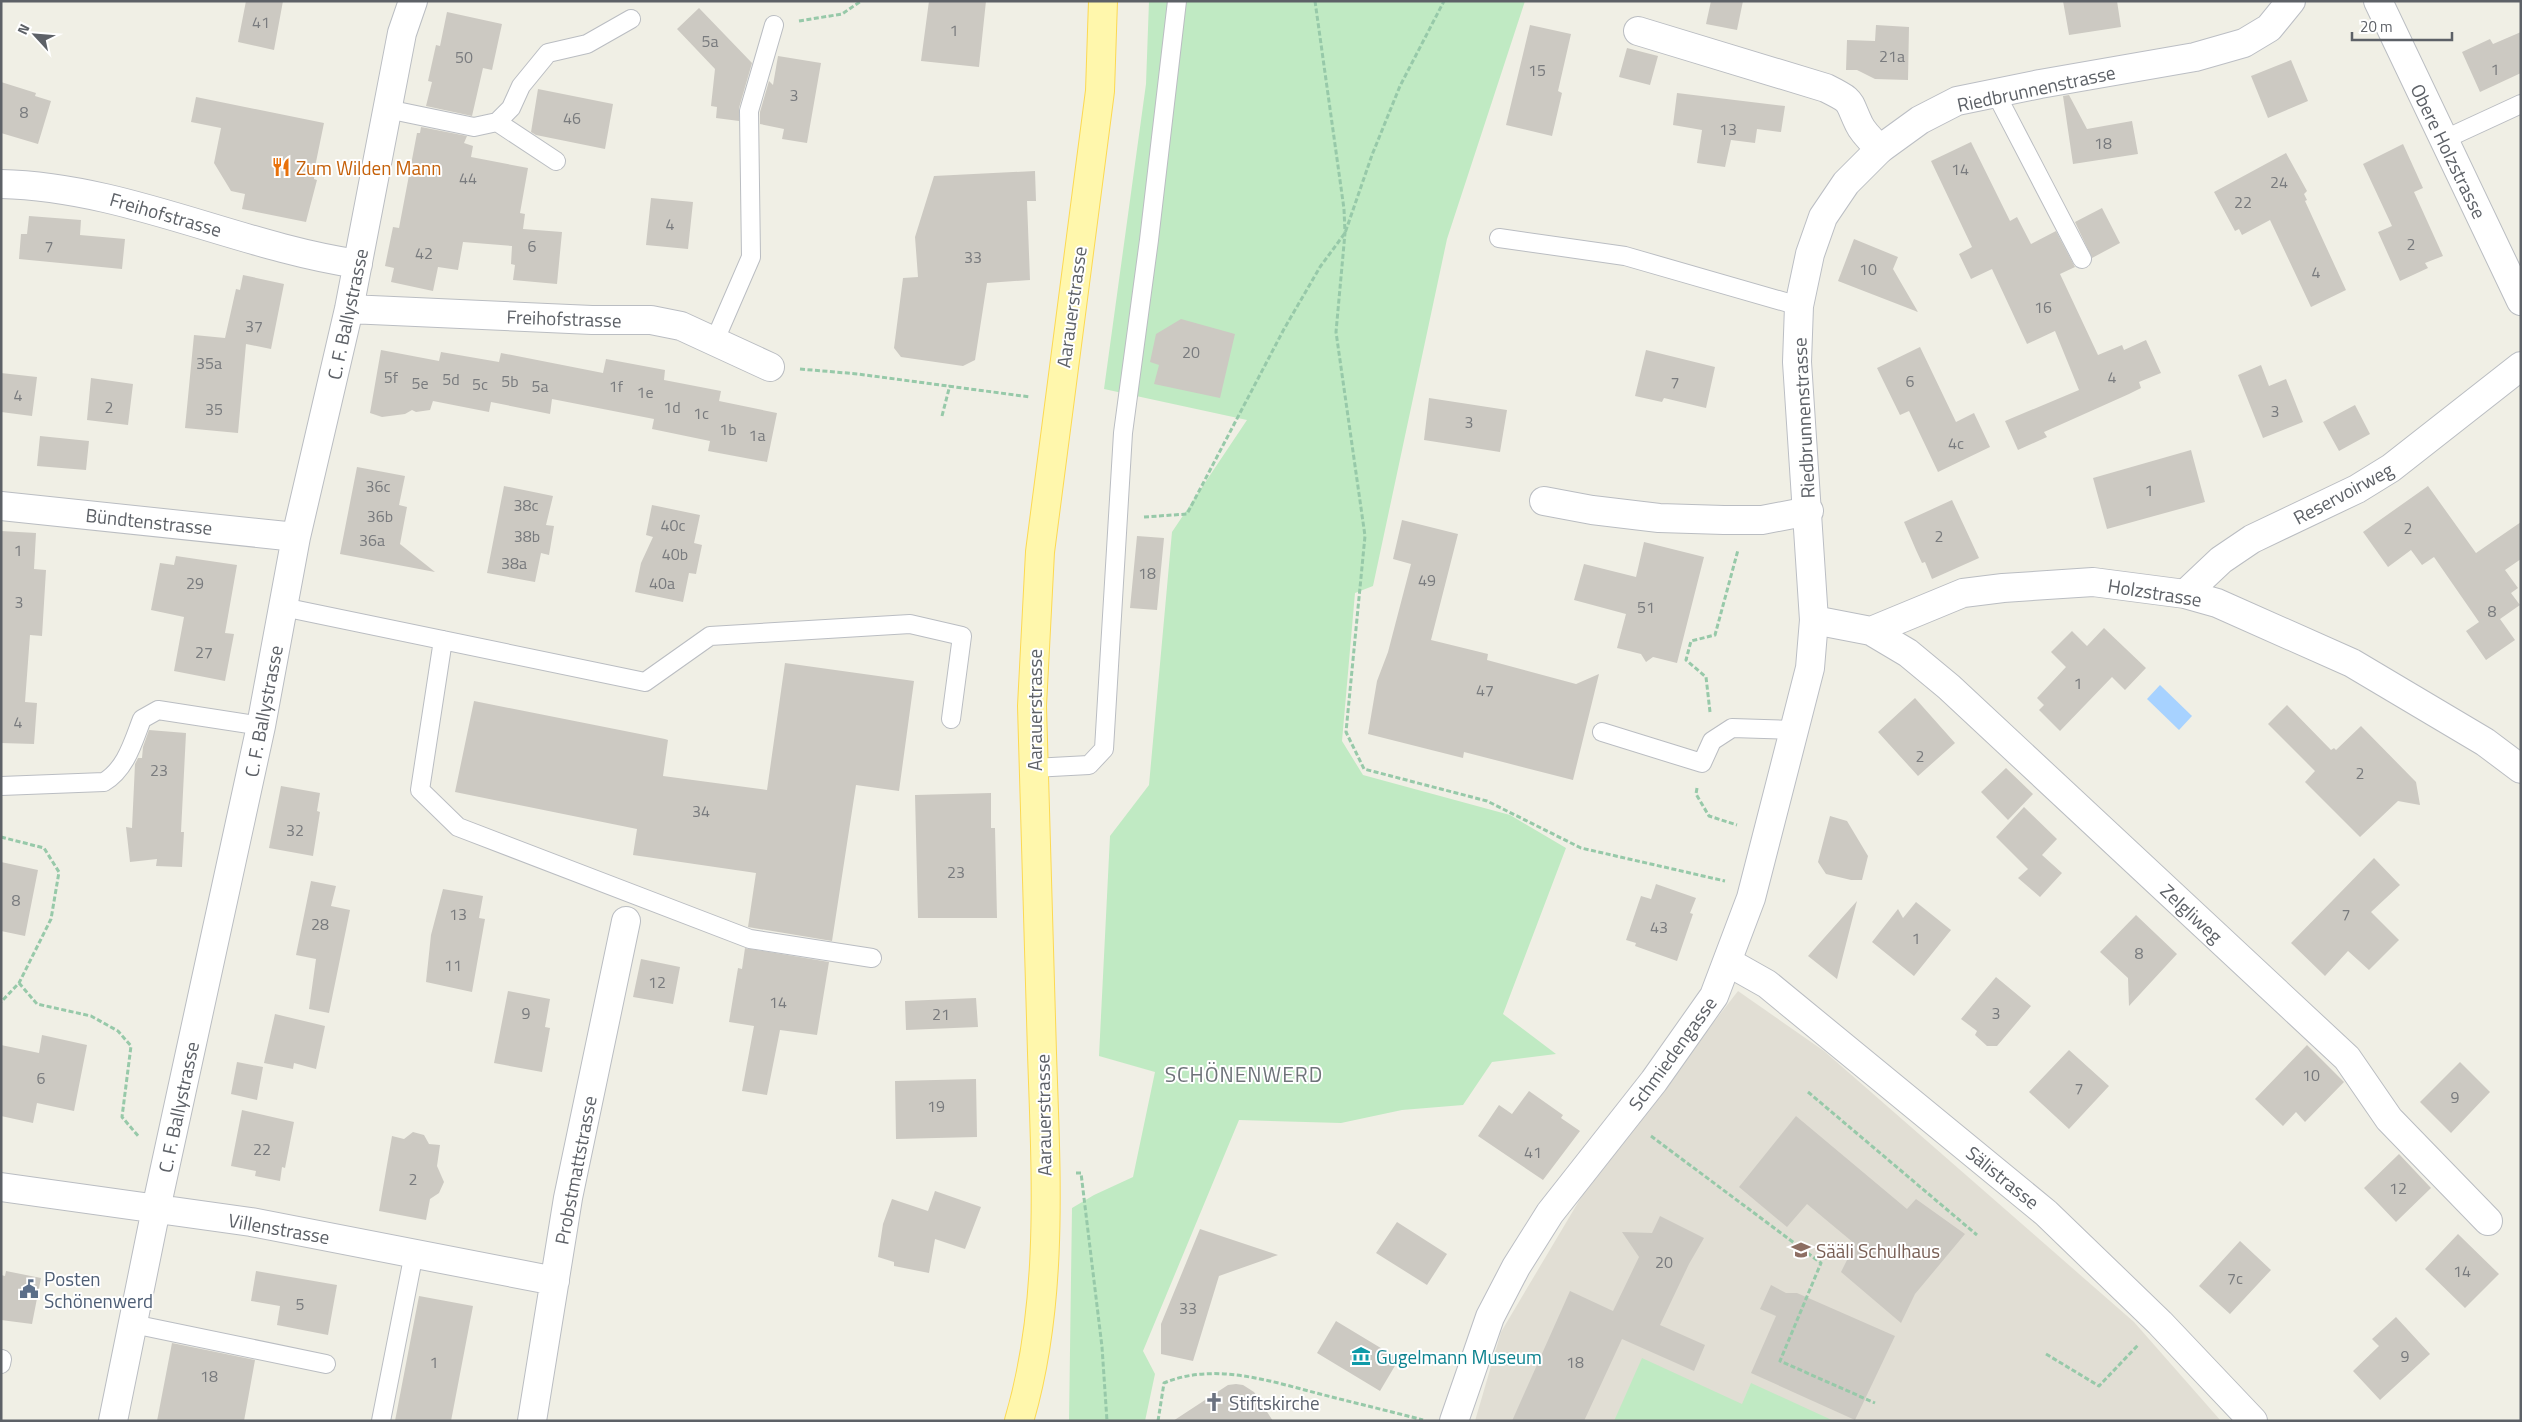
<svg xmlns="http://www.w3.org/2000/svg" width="2522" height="1422" viewBox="0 0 2522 1422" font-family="'Titillium Web',sans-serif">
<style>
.education{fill:#e1ded4}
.green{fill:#c0eac3}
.water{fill:#a7d2ff}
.building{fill:#ccc9c2}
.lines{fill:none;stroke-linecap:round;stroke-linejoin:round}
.lane-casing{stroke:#babdc2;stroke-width:20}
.street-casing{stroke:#babdc2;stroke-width:30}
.secondary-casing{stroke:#bbbec4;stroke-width:30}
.primary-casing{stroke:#fcd952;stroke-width:30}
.path{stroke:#97c9a9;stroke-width:3;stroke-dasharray:5 2.5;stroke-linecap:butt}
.lane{stroke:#fff;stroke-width:18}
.street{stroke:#fff;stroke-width:28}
.secondary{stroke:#fff;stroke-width:28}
.primary{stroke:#fff7ac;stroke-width:28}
.labels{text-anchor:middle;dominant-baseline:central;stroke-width:4;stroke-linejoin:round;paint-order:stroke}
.number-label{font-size:16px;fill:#797b7e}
.street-label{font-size:19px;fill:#5d6167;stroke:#fff}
.food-label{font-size:19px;fill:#c56008;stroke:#fff;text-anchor:start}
.education-label{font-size:19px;fill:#785e54;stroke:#fff;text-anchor:start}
.service-label{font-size:19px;fill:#4e5e75;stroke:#fff;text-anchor:start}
.culture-label{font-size:19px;fill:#0d838f;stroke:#fff;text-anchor:start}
.worship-label{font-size:19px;fill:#5b616d;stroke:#fff;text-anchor:start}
.quarter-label{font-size:21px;letter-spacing:1px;fill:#6e7379;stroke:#fff}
</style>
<rect width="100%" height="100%" fill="#f0efe5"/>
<path class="education" d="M1738,991L1824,1051L2134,1322L2221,1421H1475L1501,1332L1592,1179Z"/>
<path class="green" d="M1149,1H1525L1447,239L1373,586L1355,593L1342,741L1363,775L1510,815L1566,848L1503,1014L1556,1054L1492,1062L1463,1105L1402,1110L1341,1123L1239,1120L1143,1351L1155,1374L1145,1421H1069L1072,1208L1094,1195L1133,1177L1155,1072L1099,1056L1110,836L1149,785L1172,532L1247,420L1104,389L1146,84Z
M1642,1358L1742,1404L1751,1383L1834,1421H1614Z"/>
<path class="water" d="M2160,685L2192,716L2179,730L2147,699Z"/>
<path class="building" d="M246,1H283L274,50L238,42Z
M929,1H986L979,67L921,61Z
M1711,1H1743L1737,30L1706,24Z
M2063,1H2117L2121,27L2069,35Z
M699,8L752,63L739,108V121L716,118L717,107L711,106L715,69L677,29Z
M447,12L502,24L492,70L483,68L472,116L426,106L432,82L428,81L436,45L440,46Z
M1530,25L1571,34L1558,91L1562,93L1552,136L1506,125Z
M1876,25L1909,27L1908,80L1875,79L1857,70H1846L1847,40L1875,41Z
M2521,32V73L2480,92L2462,52L2490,39L2493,44Z
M1627,48L1658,56L1650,85L1619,77Z
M778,56L821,63L807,143L782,139L784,129L760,124V112L769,81L773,85Z
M2291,60L2308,101L2268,118L2251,76Z
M1,82L36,93L35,96L51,101L38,144L1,133Z
M538,89L613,104L605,149L536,135L531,132Z
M1677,93L1785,106L1781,132L1757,129L1755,143L1731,140L1725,167L1697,163L1702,130L1673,125Z
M2069,95L2087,129L2132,121L2138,154L2073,164L2063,96Z
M196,97L324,123L316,162L314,179L317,180L306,222L242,209L245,194L231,191L214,163L221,128L191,122Z
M421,127L467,136L464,143L473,146L471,157L528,168L520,213L525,214L523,229L562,232L557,284L513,280L515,265L511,264L512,246L463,242L458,270L438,267L433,291L391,282L394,268L385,266L393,227L399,228L417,133H420Z
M1971,142L2010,221L2017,217L2031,244L2056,231L2075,267L2060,274L2098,355L2122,345L2124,350L2146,340L2161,373L2139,382L2141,388L2129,394L2044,432L2047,437L2018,450L2005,421L2079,390L2055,331L2027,344L1992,269L1971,279L1959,254L1972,247L1931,161Z
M2403,144L2423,188L2414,192L2443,256L2425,263L2428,268L2400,281L2378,232L2392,226L2363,164Z
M2286,153L2307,191L2304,194L2307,200L2305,201L2346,290L2311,307L2270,220L2242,235L2239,229L2235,231L2214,192Z
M1035,171L1036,201H1027L1030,280L987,283L975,360L963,366L901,357L894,348L903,278L918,277L915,237L934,176Z
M651,198L693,202L688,249L646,245Z
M2102,208L2120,243L2092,258L2075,222Z
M29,216L81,220L80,235L125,239L122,269L19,259L21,234H27Z
M1854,239L1898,257L1893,269L1918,312L1838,281Z
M243,275L284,284L271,349L246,344L238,433L185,428L194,335L225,338L236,289L240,290Z
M1181,319L1235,334L1220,398L1154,384L1159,365L1150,362L1156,334Z
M1920,347L1956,422L1974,413L1990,447L1938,472L1909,411L1900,415L1877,368Z
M381,350L439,361L441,352L499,362L501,353L603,373L606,359L665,370L664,380L721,391L719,401L777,413L767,462L708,451L710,441L652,429L654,419L552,399L550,414L491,402L489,412L433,401L430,410L416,412L412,410L405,414L382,417L370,413Z
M1646,350L1715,367L1706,408L1664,398L1662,402L1635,396Z
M2261,365L2269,386L2286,379L2303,422L2263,438L2238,375Z
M1,373L37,377L32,416L1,412Z
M91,378L133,384L128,425L87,420Z
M1429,398L1507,410L1500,452L1424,440Z
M2355,405L2370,434L2339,451L2323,422Z
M40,436L89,441L86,470L37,466Z
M2191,450L2205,502L2107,529L2093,478Z
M357,467L405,476L399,505L407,507L400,544L435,572L340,554Z
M504,486L553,496L546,525L554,526L549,555L541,553L535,582L487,573Z
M2428,486L2476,553L2521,522V559L2505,570L2518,588L2511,593L2520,605L2500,619L2515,640L2486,660L2466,631L2479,622L2434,557L2422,565L2411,550L2388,567L2363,532Z
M1952,500L1979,558L1932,579L1925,562L1922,563L1916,550L1904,522Z
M652,505L700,515L694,543L702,545L696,574L689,573L683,602L635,592L641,563L653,537L646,535Z
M1402,520L1458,534L1431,640L1488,654L1487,660L1576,684L1599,674L1573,780L1464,752L1463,758L1368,734L1377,681L1388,652L1411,564L1393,559Z
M1,531L36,533L34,569L46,570L42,636L30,635L25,702L37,703L34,744L1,743Z
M1137,536L1164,538L1157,610L1130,608Z
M1644,542L1704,557L1677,663L1653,657L1646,662L1641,654L1617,648L1626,614L1574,600L1584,564L1636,577Z
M176,556L237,565L225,633L234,634L225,681L174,671L184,617L151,610L160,563L174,565Z
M2104,628L2146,668L2125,690L2112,677L2060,731L2039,710L2044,705L2037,698L2066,667L2051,652L2072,631L2087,646Z
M785,663L914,681L899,791L856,785L832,941L748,927L756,873L633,855L637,829L455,792L474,701L665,739L668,740L663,776L767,790Z
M1915,698L1955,743L1918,776L1878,732Z
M2287,705L2331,750L2334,748L2336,750L2361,726L2416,782L2420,805L2398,801L2360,837L2305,782L2315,771L2268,724Z
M149,730L186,733L181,832H184L182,867L156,866L157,859L130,862L126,827L132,828L135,764L138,758H142L143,747Z
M2006,768L2033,794L2008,820L1981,792Z
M281,786L320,793L317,811L320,812L313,856L269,848Z
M991,793V828H995L997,918H918L915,795Z
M2024,807L2057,839L2042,855L2062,873L2040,897L2018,878L2028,869L1996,837Z
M1830,816L1847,821L1868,856L1862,880H1851L1826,874L1818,862Z
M2374,858L2400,885L2371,912L2399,940L2369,970L2348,951L2325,976L2291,943Z
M1,862L38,870L25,936L1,931Z
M311,881L336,886L331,906L350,910L329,1013L309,1009L316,959L296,955Z
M1656,884L1696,898L1690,913L1693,914L1677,961L1635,946L1636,943L1626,940L1641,896L1651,899Z
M443,889L483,896L479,918L485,919L472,992L426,982L431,935Z
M1857,901L1837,979L1808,956Z
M1916,902L1951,930L1914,976L1872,942L1898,909L1903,918Z
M2136,915L2177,954L2129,1006L2128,978L2100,952Z
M745,948L829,962L817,1035L780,1030L767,1095L742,1091L754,1026L729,1022L738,968L742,969Z
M641,959L680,967L673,1004L633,997Z
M1996,977L2031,1006L1997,1046H1987L1975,1035L1977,1031L1961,1019Z
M508,991L550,999L545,1027L550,1028L542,1072L494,1063Z
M976,998L978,1027L906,1030L905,1001Z
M275,1014L325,1026L316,1069L294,1063L293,1069L264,1063Z
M42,1035L87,1045L74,1111L37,1103L33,1123L1,1116V1045L39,1053Z
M2307,1045L2344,1082L2305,1122L2296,1112L2283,1126L2255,1099Z
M2069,1050L2109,1086L2069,1129L2029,1092Z
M237,1062L263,1067L257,1100L231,1094Z
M2460,1062L2490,1092L2451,1133L2420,1102Z
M976,1079L977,1137L896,1139L895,1081Z
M1529,1091L1563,1115L1561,1118L1580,1131L1543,1180L1478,1136L1499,1105L1512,1114Z
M242,1110L294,1122L285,1168L282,1167L280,1181L255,1176L256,1171L231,1166Z
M1796,1116L1907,1209L1916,1199L1965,1234L1915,1294L1901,1323L1841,1272L1855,1244L1807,1204L1787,1227L1739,1187Z
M413,1132L424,1135L429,1144L440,1145L437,1166L444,1182L439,1193L430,1199L426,1220L379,1211L392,1136L404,1139Z
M2399,1154L2431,1188L2396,1222L2364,1188Z
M935,1191L981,1207L965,1249L935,1239L929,1273L894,1266V1262L878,1257L883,1224L892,1199L928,1211Z
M1660,1216L1704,1238L1689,1264L1660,1325L1705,1345L1694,1371L1622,1339L1584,1421H1512L1570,1291L1613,1311L1639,1257L1622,1232L1652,1233Z
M1397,1222L1447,1254L1427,1285L1376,1253Z
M1200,1229L1278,1255L1219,1276L1193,1361L1161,1354V1324Z
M2458,1234L2499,1274L2465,1308L2425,1269Z
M2240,1241L2271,1270L2230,1314L2199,1286Z
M6,1271L41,1278L32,1324L1,1320V1275L5,1276Z
M256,1271L337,1285L328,1335L277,1325L280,1306L251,1301Z
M1771,1285L1786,1293H1797L1895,1336L1855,1420L1751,1373L1776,1316L1760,1309Z
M419,1296L473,1306L451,1421H395Z
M2396,1317L2430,1354L2380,1400L2353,1371L2379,1346L2372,1339Z
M1336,1321L1399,1359L1380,1391L1317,1353Z
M172,1343L255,1360L244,1421H157Z
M1236,1384L1243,1385L1254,1392L1273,1421H1173L1228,1385Z"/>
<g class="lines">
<g class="lane-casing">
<path id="lane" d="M1995,92L2082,259
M387,109L474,127L497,122L511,108L521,86L548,53L587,44L631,19
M497,122L556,161
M2443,140L2521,104
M1499,238L1625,256L1799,306
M715,340L751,257L749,111L774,25
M283,607L645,682L710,636L910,624L962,636L951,719
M443,640L420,790L458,827L750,939L872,958
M1602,732L1702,763L1712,741L1732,728L1794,730
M1033,768L1089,765L1104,749L1123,433L1149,240L1177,1
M1,786L104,782C126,769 133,742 142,719L158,710L261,726
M133,1324L326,1364
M1,1364L2,1359
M381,1421L414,1253"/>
</g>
<g class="street-casing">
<path id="street" d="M2378,1L2521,301
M1638,31L1826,88C1854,102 1847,99 1859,124C1863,133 1873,142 1880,149
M1,184C125,187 237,246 358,264
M349,309L592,320H651L681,326L770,367
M1544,501L1592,510L1659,518L1724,520H1762L1809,511
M1,506L296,537
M2185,594L2221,560L2252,539L2357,489L2391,468L2521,366
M1814,620L1871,631L1963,593L2003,588L2093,582L2185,594L2217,603L2352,663L2485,742L2521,769
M1871,631L1908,653L1949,687L2347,1058L2389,1119L2488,1221
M1728,962L1767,984L2046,1213L2160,1323L2253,1421
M1,1187L251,1222L555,1281
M113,1421L156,1209L261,726L296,537L349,309L402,33L413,1
M532,1421L568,1198L626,921"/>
</g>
<g class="secondary-casing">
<path id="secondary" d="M1454,1421L1490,1317L1516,1267L1550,1213L1654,1081L1714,996L1751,898L1810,668L1814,620L1797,362L1799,306L1810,254L1823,217L1846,183L1880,149L1920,120L1957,101L2040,84L2195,57L2244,43L2269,28L2291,1"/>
</g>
<g class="primary-casing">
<path id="primary" d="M1019,1421C1054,1303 1046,1175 1042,1053C1039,937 1035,822 1032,706L1040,552L1100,91L1103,1"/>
</g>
<path class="path" d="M1315,1L1344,209L1345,233L1336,332L1365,536L1346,732L1364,769L1487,801L1581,848L1725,881
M799,21L842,14L861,1
M800,369L858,374L1030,397
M942,416L950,385
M1144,517L1187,514L1284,329L1320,267L1345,233L1372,155L1400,86L1444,1
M1710,712L1706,677L1686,660L1691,641L1715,635L1738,550
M1697,788L1696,794L1709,816L1737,825
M1,837L44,848L59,872L51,919L19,983L1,1002
M19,983L37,1004L91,1016L118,1031L131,1046L122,1117L139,1137
M1808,1092L1977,1235
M1651,1136L1821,1263L1780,1361L1875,1403
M1076,1173H1081L1102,1347L1107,1421
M2046,1354L2099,1386L2139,1344
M1158,1421L1164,1383C1214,1362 1270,1381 1320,1394C1355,1403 1389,1411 1423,1420"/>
<use href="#lane" class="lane"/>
<use href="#street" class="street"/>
<use href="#secondary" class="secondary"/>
<use href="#primary" class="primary"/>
</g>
<defs>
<g id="restaurant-bare" transform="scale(1.5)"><path d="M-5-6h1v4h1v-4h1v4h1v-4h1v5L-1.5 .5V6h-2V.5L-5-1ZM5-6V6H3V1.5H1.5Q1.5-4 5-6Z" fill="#e8710a" stroke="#fff" stroke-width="2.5" paint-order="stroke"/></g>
<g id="school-bare" transform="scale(1.5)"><path d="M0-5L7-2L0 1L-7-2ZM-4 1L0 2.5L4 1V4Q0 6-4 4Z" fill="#8d6e63" stroke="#fff" stroke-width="2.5" paint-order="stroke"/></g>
<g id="civic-bare" transform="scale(1.5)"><path d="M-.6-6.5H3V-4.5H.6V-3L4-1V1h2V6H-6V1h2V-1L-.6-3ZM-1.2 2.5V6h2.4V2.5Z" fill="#5c6f8a" stroke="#fff" stroke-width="2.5" paint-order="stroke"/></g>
<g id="museum-bare" transform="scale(1.5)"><path d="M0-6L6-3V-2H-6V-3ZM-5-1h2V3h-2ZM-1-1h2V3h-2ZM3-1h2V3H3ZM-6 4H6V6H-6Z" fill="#0f9aa8" stroke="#fff" stroke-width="2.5" paint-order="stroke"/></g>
<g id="church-bare" transform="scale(1.5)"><path d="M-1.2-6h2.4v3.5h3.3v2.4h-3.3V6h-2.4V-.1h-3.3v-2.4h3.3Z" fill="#6b7280" stroke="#fff" stroke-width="2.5" paint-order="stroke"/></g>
</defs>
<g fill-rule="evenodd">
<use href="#restaurant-bare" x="281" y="167"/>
<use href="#school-bare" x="1801" y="1250"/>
<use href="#civic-bare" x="29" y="1289"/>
<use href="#museum-bare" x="1361" y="1356"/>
<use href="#church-bare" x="1214" y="1402"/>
</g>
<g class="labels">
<g class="number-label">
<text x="261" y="22">41</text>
<text x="954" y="30">1</text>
<text x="710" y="41">5a</text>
<text x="1892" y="56">21a</text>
<text x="464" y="57">50</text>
<text x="2495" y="69">1</text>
<text x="1537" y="70">15</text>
<text x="794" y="95">3</text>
<text x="24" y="112">8</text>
<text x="572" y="118">46</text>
<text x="1728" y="129">13</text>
<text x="2103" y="143">18</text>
<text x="1960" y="169">14</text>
<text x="468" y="178">44</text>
<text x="2279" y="182">24</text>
<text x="2243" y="202">22</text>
<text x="670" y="224">4</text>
<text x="2411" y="244">2</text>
<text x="49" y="246">7</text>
<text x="532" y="246">6</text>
<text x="424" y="253">42</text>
<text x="973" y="257">33</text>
<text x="1868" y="269">10</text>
<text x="2316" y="272">4</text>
<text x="2043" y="307">16</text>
<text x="254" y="326">37</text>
<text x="1191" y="352">20</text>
<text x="209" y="363">35a</text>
<text x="391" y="377">5f</text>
<text x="2112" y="377">4</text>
<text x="451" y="379">5d</text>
<text x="510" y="381">5b</text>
<text x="1910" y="381">6</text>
<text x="1675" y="382">7</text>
<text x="420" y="383">5e</text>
<text x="480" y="384">5c</text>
<text x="540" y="386">5a</text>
<text x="616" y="386">1f</text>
<text x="645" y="392">1e</text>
<text x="18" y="395">4</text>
<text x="109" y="407">2</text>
<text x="672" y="407">1d</text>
<text x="214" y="409">35</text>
<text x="2275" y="411">3</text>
<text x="701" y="413">1c</text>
<text x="1469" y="422">3</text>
<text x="728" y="429">1b</text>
<text x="757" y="435">1a</text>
<text x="1956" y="443">4c</text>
<text x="378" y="486">36c</text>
<text x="2149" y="490">1</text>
<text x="526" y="505">38c</text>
<text x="380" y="516">36b</text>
<text x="673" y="525">40c</text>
<text x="2408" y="528">2</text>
<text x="527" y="536">38b</text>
<text x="1939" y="536">2</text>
<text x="372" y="540">36a</text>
<text x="18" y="550">1</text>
<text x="675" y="554">40b</text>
<text x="514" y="563">38a</text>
<text x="1147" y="573">18</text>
<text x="1427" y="580">49</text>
<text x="195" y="583">29</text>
<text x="662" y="583">40a</text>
<text x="19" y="602">3</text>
<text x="1646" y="607">51</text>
<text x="2492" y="611">8</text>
<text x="204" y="652">27</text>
<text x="2078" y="683">1</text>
<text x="1485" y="690">47</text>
<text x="18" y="722">4</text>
<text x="1920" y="756">2</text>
<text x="159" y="770">23</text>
<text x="2360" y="773">2</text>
<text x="701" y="811">34</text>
<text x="295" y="830">32</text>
<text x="956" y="872">23</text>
<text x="16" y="900">8</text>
<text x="458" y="914">13</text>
<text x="2346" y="914">7</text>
<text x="320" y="924">28</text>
<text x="1659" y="927">43</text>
<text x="1916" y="938">1</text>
<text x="2139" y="953">8</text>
<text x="453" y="965">11</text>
<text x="657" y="982">12</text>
<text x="778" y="1002">14</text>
<text x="526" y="1013">9</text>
<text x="1996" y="1013">3</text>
<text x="941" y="1014">21</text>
<text x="2311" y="1075">10</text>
<text x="41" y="1078">6</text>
<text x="2079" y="1088">7</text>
<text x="2455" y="1097">9</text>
<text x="936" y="1106">19</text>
<text x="262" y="1149">22</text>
<text x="1533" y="1152">41</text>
<text x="413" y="1179">2</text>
<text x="2398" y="1188">12</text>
<text x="1664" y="1262">20</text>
<text x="2462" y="1271">14</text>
<text x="2235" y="1278">7c</text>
<text x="300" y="1304">5</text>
<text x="1188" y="1308">33</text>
<text x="2405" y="1356">9</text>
<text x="434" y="1362">1</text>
<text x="1575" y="1362">18</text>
<text x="209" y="1376">18</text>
</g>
<g class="street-label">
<text transform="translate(2036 88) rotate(-12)">Riedbrunnenstrasse</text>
<text transform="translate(2449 151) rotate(64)">Obere Holzstrasse</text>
<text transform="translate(166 214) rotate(16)">Freihofstrasse</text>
<text transform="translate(1071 307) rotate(-82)">Aarauerstrasse</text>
<text transform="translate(347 314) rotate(-78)">C. F. Ballystrasse</text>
<text transform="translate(564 318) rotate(2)">Freihofstrasse</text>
<text transform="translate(1803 418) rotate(-93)">Riedbrunnenstrasse</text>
<text transform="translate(2343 493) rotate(-28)">Reservoirweg</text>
<text transform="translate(149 521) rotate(6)">Bündtenstrasse</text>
<text transform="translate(2155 592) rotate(9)">Holzstrasse</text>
<text transform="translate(1034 710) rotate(-90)">Aarauerstrasse</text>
<text transform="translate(263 711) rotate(-79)">C. F. Ballystrasse</text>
<text transform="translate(2192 913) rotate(43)">Zelgliweg</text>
<text transform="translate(1672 1053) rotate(-54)">Schmiedengasse</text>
<text transform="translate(178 1107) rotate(-78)">C. F. Ballystrasse</text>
<text transform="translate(1043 1115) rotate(-91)">Aarauerstrasse</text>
<text transform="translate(575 1170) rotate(-79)">Probstmattstrasse</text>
<text transform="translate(2003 1177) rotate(39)">Sälistrasse</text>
<text transform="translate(279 1228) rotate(10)">Villenstrasse</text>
</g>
<g class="food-label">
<text x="296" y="167">Zum Wilden Mann</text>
</g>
<g class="education-label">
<text x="1816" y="1250">Sääli Schulhaus</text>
</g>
<g class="service-label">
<text x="44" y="1278">Posten<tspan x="44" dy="22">Schönenwerd</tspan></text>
</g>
<g class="culture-label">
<text x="1376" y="1356">Gugelmann Museum</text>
</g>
<g class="worship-label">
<text x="1229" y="1402">Stiftskirche</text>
</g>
<g class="quarter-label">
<text x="1244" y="1074">SCHÖNENWERD</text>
</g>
</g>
<rect width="2522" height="1422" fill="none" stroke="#5d6167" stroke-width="5"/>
<g transform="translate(35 35) rotate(296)" stroke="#ffffff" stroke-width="4" paint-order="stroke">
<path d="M0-4L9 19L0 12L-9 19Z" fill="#5d6167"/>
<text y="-8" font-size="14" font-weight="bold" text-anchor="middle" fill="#5d6167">N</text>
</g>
<path d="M2352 32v8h100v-8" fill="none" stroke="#5d6167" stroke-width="2.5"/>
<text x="2360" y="32" font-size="15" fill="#5d6167" stroke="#ffffff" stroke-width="4" paint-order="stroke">20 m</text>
</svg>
